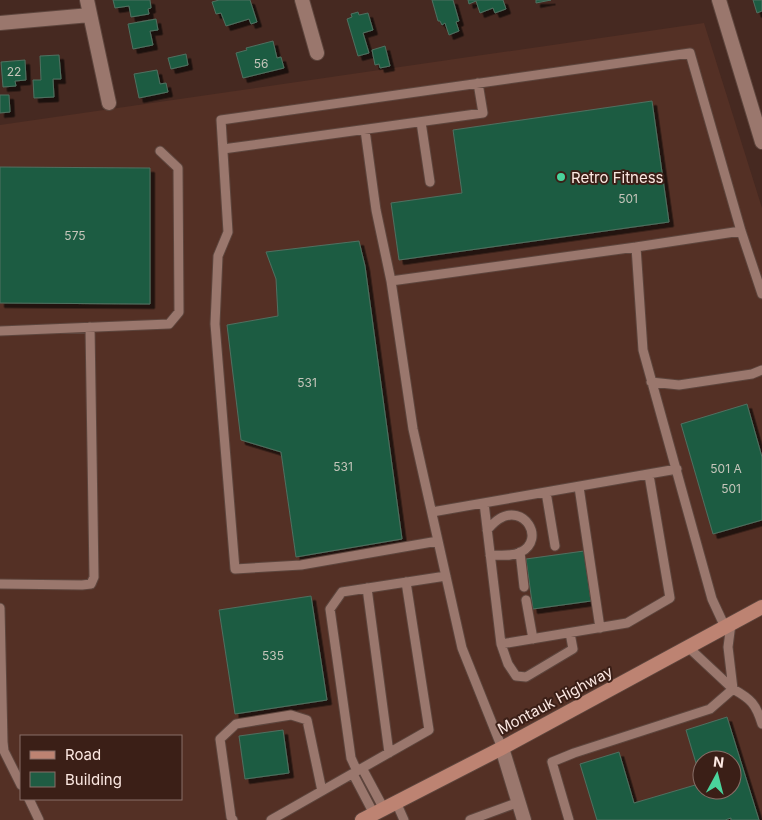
<svg xmlns="http://www.w3.org/2000/svg" width="762" height="820" viewBox="0 0 762 820" font-family="Inter,sans-serif">
<style>
.built{fill:#543025;fill-rule:evenodd}
.building{fill:#1f5c43;stroke:#4f7060;fill-rule:evenodd;filter:url(#shadow)}
.lines{fill:none;stroke-linecap:round;stroke-linejoin:round}
.service-casing{stroke:#5d453d;stroke-width:11}
.minor-casing{stroke:#5d453d;stroke-width:16}
.primary-casing{stroke:#5d453d;stroke-width:16}
.service{stroke:#9a776d;stroke-width:9}
.minor{stroke:#9a776d;stroke-width:14}
.primary{stroke:#bd8372;stroke-width:14}
.poi-dot{fill:#4ad49c;stroke:#3b1f17;stroke-width:2}
.labels{text-anchor:middle;dominant-baseline:central;stroke-width:4;stroke-linejoin:round;paint-order:stroke}
.number-label{font-size:12px;fill:#c5c5ba}
.poi-label{font-size:15px;fill:#fce8e2;stroke:#3b1f17;text-anchor:start}
.street-label{font-size:15px;fill:#fce8e2;stroke:#3b1f17}
</style>
<defs>
<filter id="shadow"><feDropShadow dx="4.5" dy="4.5" stdDeviation="0" flood-color="#0009"/></filter>
</defs>
<rect width="100%" height="100%" fill="#462921"/>
<path class="built" d="M704,23L762,208V820H0V125ZM21,736H181V799H21ZM702,760H732V790H702Z"/>
<path class="building" d="M113,0H150L151,8L148,9L149,14L131,17L129,6L115,8Z
M219,0H250L257,22L251,24L249,19L226,26L221,13L216,14L212,2Z
M432,0H453L459,21L456,22L459,31L449,35L445,23L442,25L440,21H438Z
M468,0H503L506,9L495,13L493,8L480,13L476,1L469,4Z
M536,0H551L536,3Z
M753,0H762V11L757,13Z
M358,12L359,15L368,13L373,30L363,33L369,53L358,56L347,19L352,17L351,14Z
M156,19L158,30L150,31L153,45L133,49L128,24Z
M273,41L277,58L281,57L284,68L243,78L236,53L247,50L246,48Z
M385,46L390,66L380,68L379,64L375,65L372,50Z
M186,54L188,65L171,69L168,58Z
M59,55L61,79H53L54,97L34,98L33,80H41L40,56Z
M25,60L26,80L15,81L16,86L3,87L1,62Z
M157,70L160,84L166,83L168,92L139,98L134,74Z
M0,95H9L10,112L0,113Z
M652,101L669,222L399,260L391,203L462,193L453,130Z
M0,167L150,168V304L0,303Z
M359,241L365,266L402,539L296,557L281,452L241,440L227,325L278,316L276,279L266,252Z
M747,404L762,457V520L713,534L681,424Z
M584,551L591,601L533,609L526,559Z
M311,596L327,700L235,714L219,610Z
M727,717L759,820H731V818L725,820H597L580,764L619,752L634,803L702,783L686,730ZM702,760H732V790H702Z
M283,730L289,773L245,779L239,736Z"/>
<g class="lines">
<g class="service-casing">
<path id="service" d="M421,122L430,182
M365,130L376,210L391,281
M223,149L483,113L478,83
M636,247L741,231
M0,331L169,324L179,312L178,168L160,151
M651,382L679,385L752,374L762,370
M579,487L600,628
M546,492L555,546
M484,503L501,644L627,623L670,598L649,475
M432,512L677,469
M487,530C491,526 494,522 499,519C524,503 546,539 521,552C511,557 500,555 490,555
M438,541L301,565L235,569L215,324L218,256L228,232L221,120L690,53L741,231L762,294
M520,552L524,587
M0,584L82,585L91,584L94,577L90,327
M367,588L389,753
M526,600L533,639
M0,608L3,742L4,751L21,785
M501,644L508,664L516,676L526,677L573,649L570,633
M688,647L733,689L728,647L731,624
M502,748L462,648L413,429L391,281L636,247L643,350L712,599L725,627
M362,768L384,809
M357,771L351,758L330,609L342,592L446,576
M353,774L374,814
M29,799L39,820
M396,802L404,820
M233,820L231,817L220,739L236,724L291,715L307,720L322,791
M271,820L429,730L406,582
M470,820L519,802
M569,820L552,762L574,753L710,709L733,689C751,699 756,704 762,724"/>
</g>
<g class="minor-casing">
<path id="minor" d="M87,0L109,103
M302,0L317,53
M719,0L762,142
M0,23L90,15
M502,748L524,820"/>
</g>
<g class="primary-casing">
<path id="primary" d="M362,820L502,748L762,607"/>
</g>
<use href="#service" class="service"/>
<use href="#minor" class="minor"/>
<use href="#primary" class="primary"/>
</g>
<circle class="poi-dot" cx="561" cy="177" r="5"/>
<g class="labels">
<g class="number-label">
<text x="261" y="63">56</text>
<text x="14" y="71">22</text>
<text x="628" y="198">501</text>
<text x="75" y="235">575</text>
<text x="307" y="382">531</text>
<text x="343" y="466">531</text>
<text x="726" y="468">501 A</text>
<text x="731" y="488">501</text>
<text x="273" y="655">535</text>
</g>
<g class="poi-label">
<text x="571" y="177">Retro Fitness</text>
</g>
<g class="street-label">
<text transform="translate(555 700) rotate(-28)">Montauk Highway</text>
</g>
</g>
<rect x="20" y="735" width="162" height="65" fill="#3b1f17" stroke="#886f68"/>
<rect x="30" y="751" width="25" height="8" fill="#bd8372" stroke="#886f68"/>
<text x="65" y="760" font-size="15" fill="#fce8e2">Road</text>
<rect x="30" y="772" width="25" height="15" fill="#1f5c43" stroke="#886f68"/>
<text x="65" y="785" font-size="15" fill="#fce8e2">Building</text>
<g transform="translate(717 775) rotate(7)"><circle r="24" fill="#3b1f17" stroke="#886f68"/>
<path d="M0-4L9 19L0 12L-9 19Z" fill="#4ad49c"/>
<text y="-8" font-size="14" font-weight="bold" text-anchor="middle" fill="#fce8e2">N</text>
</g>
</svg>
